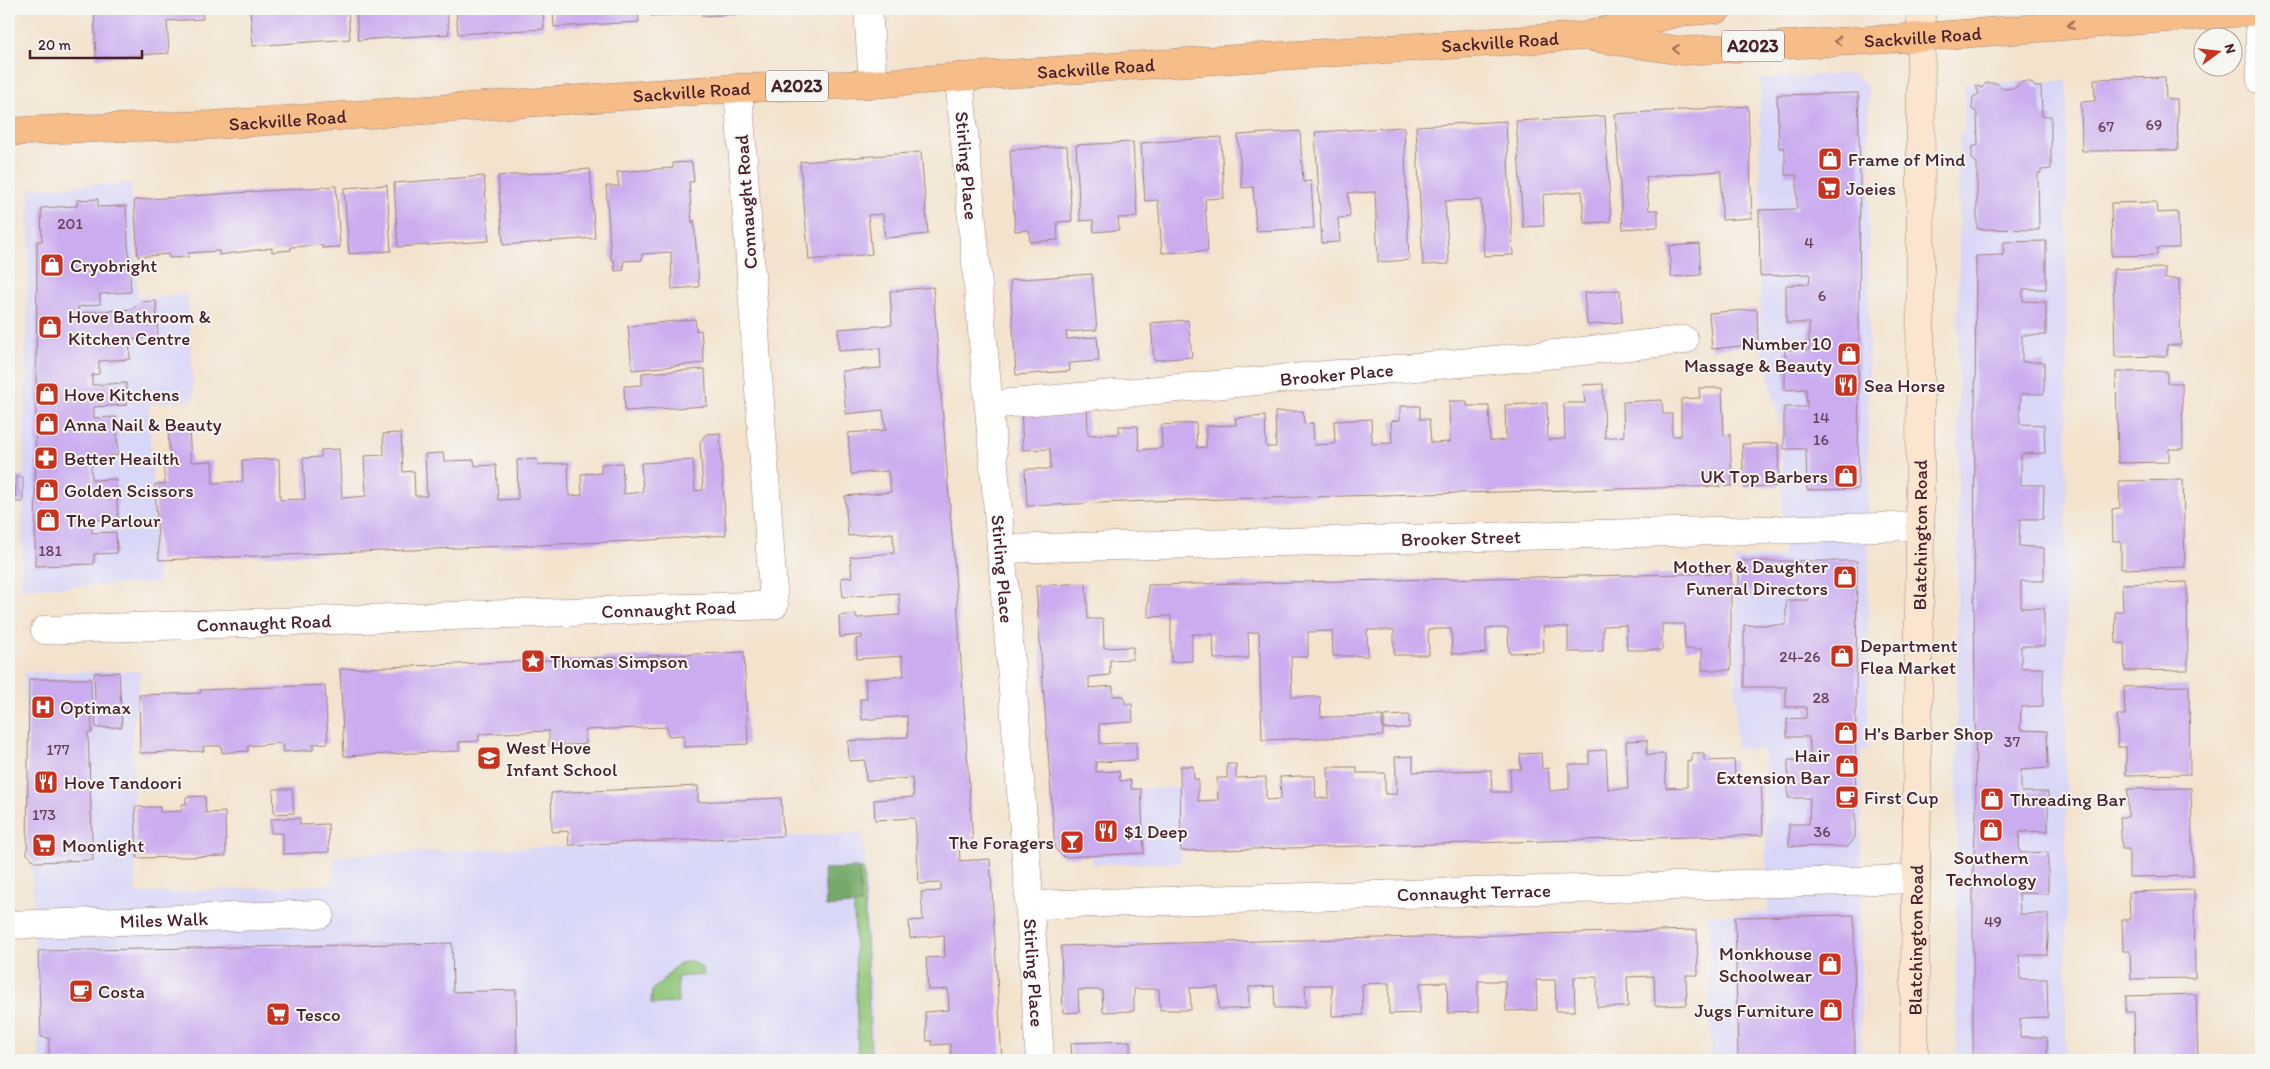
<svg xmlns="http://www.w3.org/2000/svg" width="2270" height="1069" viewBox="0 0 2270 1069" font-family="Itim,sans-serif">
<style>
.built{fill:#d9d7f7}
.green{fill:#8fc577;stroke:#6c7251}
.forest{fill:#73aa68;stroke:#5e644a}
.building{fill:#caacef}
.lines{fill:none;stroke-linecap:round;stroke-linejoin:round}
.street-casing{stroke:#9e817c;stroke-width:29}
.secondary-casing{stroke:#9e817c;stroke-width:29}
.primary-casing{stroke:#9e817c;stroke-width:29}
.street{stroke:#fff;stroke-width:28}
.secondary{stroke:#fce5cf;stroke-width:28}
.primary{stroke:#f7bd88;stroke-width:28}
.oneway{stroke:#986655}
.labels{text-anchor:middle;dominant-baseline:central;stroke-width:4;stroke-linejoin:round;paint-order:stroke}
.number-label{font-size:16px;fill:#6a425c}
.shield{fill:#f6f6f2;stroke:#7e6067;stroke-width:1}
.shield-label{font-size:18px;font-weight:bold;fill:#4a1f2b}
.street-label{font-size:19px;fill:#4a1f2b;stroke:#f6f6f2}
.poi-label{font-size:19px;fill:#4a1f2b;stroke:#f6f6f2;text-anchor:start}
</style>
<rect width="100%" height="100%" fill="#f6f6f2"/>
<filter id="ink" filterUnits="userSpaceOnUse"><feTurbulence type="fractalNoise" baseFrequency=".02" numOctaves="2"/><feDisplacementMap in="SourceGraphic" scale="10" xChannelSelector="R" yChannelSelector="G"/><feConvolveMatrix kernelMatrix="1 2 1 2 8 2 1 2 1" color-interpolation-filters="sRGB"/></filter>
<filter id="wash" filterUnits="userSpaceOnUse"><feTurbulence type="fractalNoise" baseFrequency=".0096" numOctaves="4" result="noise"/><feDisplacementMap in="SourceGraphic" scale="20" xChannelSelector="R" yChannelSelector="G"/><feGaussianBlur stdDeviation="1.12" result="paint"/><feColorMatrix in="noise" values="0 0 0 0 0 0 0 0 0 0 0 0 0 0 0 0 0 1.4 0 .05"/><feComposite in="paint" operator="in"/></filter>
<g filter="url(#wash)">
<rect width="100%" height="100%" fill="#f3e3cd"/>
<path class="built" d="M1841,74L1853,75L1860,79L1866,85L1869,93L1868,750H1861V1060H1711L1708,915L1767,912L1764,750L1736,749L1735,559L1783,557L1782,431L1760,345V79Z
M2067,81L2066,1060H1956L1959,132H1964L1965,83Z
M131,183L138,297L188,294L194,400L149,404L158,583L21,588L30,188Z
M141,671L132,731L136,894L332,884L334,856L863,833L875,1060H39L24,672Z
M1180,787L1181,863L1093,864L1091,856L1064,857L1055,849L1051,793Z"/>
<path class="green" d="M863,869L871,1060H858L853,870Z
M692,961L702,968L704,975L677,977L678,1003L651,1004L652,991L676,966L680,963Z"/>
<path class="forest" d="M859,868L861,904L826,907L824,869Z"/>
<g id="blocks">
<path class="building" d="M94,9H202L203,19L167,21L169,53L96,58Z
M250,9H348L350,39L253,46Z
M356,9H447L449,34L358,40Z
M456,9H543L544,29L458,34Z
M553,9H638L639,22L554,27Z
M651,9H698V13L651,16Z
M702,9H789L790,11L702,16Z
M2165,77L2166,99H2177L2178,150L2082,151L2081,102L2095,101L2094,79Z
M2020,82H2031L2035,87H2041L2042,116H2051V169L2041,170V173H2038L2039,230L1977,229V163L1972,159V147L1978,145L1977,113L1972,109L1973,97L1979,94L1976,85L1982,88L1986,83H1997L2003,89L2016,88Z
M1858,93L1860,174L1858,489L1807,490L1806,449H1784V407H1807L1806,389L1785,390V350H1809V323H1786V285L1809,284L1810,274L1760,276L1759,210L1797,209V175H1785V148H1779L1777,95Z
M1748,106L1752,218L1722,220L1721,171L1646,177L1649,210H1658V227L1623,229L1615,114Z
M1605,116L1611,222L1584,223L1582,191L1543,195L1544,226L1523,227L1516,121Z
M1506,121L1513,255L1484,256L1481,200L1445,201L1449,264L1423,265L1416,126Z
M1404,127L1409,260L1378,262L1375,192L1348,193L1350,217L1338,218L1340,242L1322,243L1315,132Z
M1300,131L1303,182L1311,181L1314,228L1256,231L1253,187L1242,188L1238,135Z
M1221,137L1224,198L1205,199L1208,251L1162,253L1158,200L1145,201L1141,143Z
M1133,142L1137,217L1118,218L1119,230L1094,232L1093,220L1080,221L1076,145Z
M1067,146L1072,221L1057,222L1058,240L1030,242L1029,230L1015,231L1010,150Z
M921,152L928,234L885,238L883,214L868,215L872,254L809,260L800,162Z
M692,162L694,182H689L692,223L694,220L699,287L672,289L671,252L642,254V260L623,261L624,270L615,271L614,260H611L606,186H619L617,172L673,168V163Z
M590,169L595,238L503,245L498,176Z
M484,176L489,241L398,247L394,183Z
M387,185L391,251L349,254L344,188Z
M336,186L340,247L322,248V245L291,247V250L272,252V248L219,255V251L188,253V257L169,258V254L138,257L134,200Z
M98,199V207L126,206L131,292L100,294V304L78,307V313L133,309L139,302L156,301L158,337L129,340L130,359L99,361V374L92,375V385L126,383L127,405L94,407V418L116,417L118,455L92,458L91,469L92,480L116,479L118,519L92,520V533L116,532L117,553L94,554V564L35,566L37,241H42L41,208L77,206V200Z
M2156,202L2157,213L2178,212L2179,248H2157V255L2112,256L2111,203Z
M2046,241V289H2023V301L2046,302V335H2022V362H2044V394H2021L2020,411V424L2044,425L2045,453L2021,454V485H2044L2043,519H2020L2019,546L2044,548V581H2021V608H2044V646H2021V668H2043V706L2021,707L2020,730L2047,731L2048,768L2021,770V792H2048V831L2020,832L2019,843L2020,853L2048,852V894L2019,893L2020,914H2048V938L2047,955H2019L2020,979H2047L2048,1017L2020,1018V1037H2047V1060H1973V874L1976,813L1974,596L1976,256L2003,255L2004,242Z
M1699,244L1701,275L1671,277L1669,246Z
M2165,268V279H2179L2181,345H2167V356L2115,357L2113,269Z
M1092,274L1097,330L1066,332L1067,339L1097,337L1099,361L1069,363L1070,371L1016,375L1010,280Z
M933,287L957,601L973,844L959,845L960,861L990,859L1002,1060H951L950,1044L932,1045V1041H927L925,1012L949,1010L948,989L928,990L926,958L945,957L944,935L910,938L909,921L923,920L921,892L941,891V883L919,884L915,818L875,820L874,800L914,797L912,778L866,781L865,760L849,761L848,741L908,737L907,716L862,720L860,699H867L865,679L904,676L902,656L857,659L856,639L862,638V635L840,637L839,616L856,614L857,618L900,615L899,593L843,597L841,578L852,577L850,557L894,553L893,533L848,536L845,496L891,492L888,471L851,474L848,433L886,430L883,410L846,414L842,371L881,368L880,348L839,351L838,329L892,325L890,291Z
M1620,290L1622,322L1587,325L1584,293Z
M1757,309L1758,344L1712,349L1709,313Z
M695,319L696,331L701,330L704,363L632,370L628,326Z
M1188,320L1192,357L1154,360L1151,323Z
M705,369L707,406L625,411L624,386L642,385V373Z
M2167,371V383H2182L2183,449H2169V462L2118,463L2116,372Z
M1603,384L1605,438L1624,436L1623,402L1662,400L1663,414H1672V436H1681V399L1700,398L1699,388H1722L1724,435L1730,434L1732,486L1150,501L1027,506L1025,469H1051L1050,449L1023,450L1021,408L1087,405L1088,435L1119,434V426H1138L1139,450L1162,448L1161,425L1196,423L1197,448L1206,447V426L1236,425L1235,418L1265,416L1266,447H1276L1275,412L1294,411H1303L1304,424L1313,423L1314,445L1335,444L1334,421L1371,419L1372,444L1392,443L1391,421L1400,420V406H1420V419H1429L1431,443L1450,442L1449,401H1467V406H1489L1490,441L1506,440L1505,405L1547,403L1548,440L1565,439L1564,403H1585L1583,385Z
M189,428L191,462L212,461L213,483L243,481L242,460L279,459L280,500L305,499L303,458L321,457V450L339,449L342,498L366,496L364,456L384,455L383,434L401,433L403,472L414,471L415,496H427L425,454L443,453L444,461L474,460L475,466L496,465L498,500L518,499L517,460L537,459L538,465L568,463L569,496L582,495L581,474L601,473V464L622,463L624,494L643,492L641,463L693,460L695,491L703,490L700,442L706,434L720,433L726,535L634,541L159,560L155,484H165L163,462L170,461L168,429Z
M1778,443L1779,486L1744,487L1742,444Z
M16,477H23V502H15Z
M2183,480L2185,567L2121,569V541H2113L2112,509L2120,508L2119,481Z
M1739,561H1857L1855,838L1848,847L1789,846V824H1809L1810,798H1788V760H1810V748L1809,737H1787V719L1806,718V707H1786V687H1744V625H1786V600H1809L1808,592H1739Z
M1731,573V670H1702V649H1685L1684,624H1662V650H1627L1626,625L1603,626V651L1586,652H1568V627H1543L1544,652L1509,653L1508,628H1486V653L1469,654H1452L1451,629H1428L1429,655H1394V630H1367L1368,656H1333L1332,631L1308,632V657H1291L1292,697H1320L1321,717L1382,716L1383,736L1262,740L1259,632L1248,633L1249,658L1214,659L1213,634H1192V661L1171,662V616L1148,617V585Z
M2187,582L2188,670L2125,671L2124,643H2116L2115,611H2123L2122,584Z
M1086,583L1088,619H1103L1104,648L1133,647V659L1110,660V675L1089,677V688L1113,686V696H1124L1125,704H1132L1133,722L1099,724L1100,744L1136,742L1137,760L1096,762V772L1119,771L1120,781L1131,780V789H1141L1144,853L1064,857L1055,849L1036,586Z
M744,652L748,744L684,747V735L668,736L667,727L585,730L586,744L549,746V731L479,734V741L459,742V751L344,756L340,669Z
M119,672L122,727L96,728L94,673Z
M29,679H91L92,733H88L93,860L35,862L27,854Z
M325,685L328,743L313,744V750L284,752L283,743L248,746V751L222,753L221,746H203L204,751L140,753L139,695L201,693L200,690Z
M2189,686L2190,774L2126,775V747H2118L2117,715H2125L2124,687Z
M1409,715V728L1384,729V716Z
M1647,740V755L1665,754L1666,788L1687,787V762L1692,761V753H1704V761L1734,760L1735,777L1761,776L1763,835L1181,851L1180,766H1193L1194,779H1198V801L1218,800L1217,778H1227V764H1236V778L1266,777V800L1281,799L1280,777L1299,776H1315L1316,798H1329L1328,767H1357V773H1385V794H1397L1395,757L1413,756V772L1491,770L1492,792H1511L1510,769H1521L1520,754L1541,753L1542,769L1548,768L1550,791L1569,789V764H1589V751L1606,750L1608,789H1628L1626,741Z
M698,786V802L781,798L783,836L569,845L568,831L552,832L551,793Z
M2191,788L2193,876L2129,877V849H2122L2120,817H2128V789Z
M273,789H292L294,813L274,814Z
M205,796L206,813L225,812L226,856L137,858L135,807H160V812L182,811V804H186V797Z
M300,818V825L328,824L329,852L283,854V833H271V819Z
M2194,890L2195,978L2131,979L2130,951H2123L2122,919H2130L2129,892Z
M1854,915L1855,1060H1738L1735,917Z
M1697,930L1698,975H1686L1687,1005L1655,1006L1654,976L1627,977L1628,1007H1597V977H1574L1575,1011H1556L1555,980H1536L1537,1010L1506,1011L1505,981H1478V1012L1448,1013L1447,982L1420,983V1013L1389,1014V983L1362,984L1363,1015L1332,1016V985H1305L1306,1007L1290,1008H1275L1274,986L1249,987V1008L1233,1009H1219L1218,987L1190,988L1191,1010H1160L1159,989H1134V1011L1103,1012L1102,990H1078L1079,1012L1063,1013L1061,946Z
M452,943L453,992L516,990L517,1060H49V1038L41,1037L38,951Z
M2196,994L2198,1060H2135L2134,1012H2126V996Z
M1130,1041V1060H1072L1071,1043Z"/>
</g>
</g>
<g filter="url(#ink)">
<use href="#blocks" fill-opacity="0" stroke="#9e817c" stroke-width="1"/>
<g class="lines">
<g class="street-casing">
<g id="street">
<path d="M868,9L873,84"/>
<path d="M2259,9L2261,80"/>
<path id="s1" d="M959,77C989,404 1019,732 1040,1060"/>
<path id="s2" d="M989,405L1527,357L1684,340"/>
<path id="s3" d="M1001,549L1920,526"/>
<path id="s4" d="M45,630L774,605L738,88"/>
<path id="s5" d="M1030,905L1916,879"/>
<path id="s6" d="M9,925L320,914"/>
</g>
</g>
<g class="secondary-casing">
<g id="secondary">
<path id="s7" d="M1914,1060L1920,526L1921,9"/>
</g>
</g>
<g class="primary-casing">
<g id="primary">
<path id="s8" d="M1596,38L1683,51L1922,37L2261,11"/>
<path id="s9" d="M9,132L62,129L213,125L738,88L873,84L959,77L1585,36L1680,12L1717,9"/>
</g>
</g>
<use href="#street" class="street"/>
<use href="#secondary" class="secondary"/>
<use href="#primary" class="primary"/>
</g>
<defs><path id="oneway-chevron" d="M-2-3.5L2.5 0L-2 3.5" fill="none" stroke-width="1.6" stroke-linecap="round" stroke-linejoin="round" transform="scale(1.25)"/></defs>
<g class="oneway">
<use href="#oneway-chevron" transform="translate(2071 25) rotate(176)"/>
<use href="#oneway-chevron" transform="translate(1838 41) rotate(177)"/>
<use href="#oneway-chevron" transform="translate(1676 49) rotate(-173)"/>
</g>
</g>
<defs>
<g id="shop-square" transform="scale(1.25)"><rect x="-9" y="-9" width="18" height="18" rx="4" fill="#c8321e" stroke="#f6f6f2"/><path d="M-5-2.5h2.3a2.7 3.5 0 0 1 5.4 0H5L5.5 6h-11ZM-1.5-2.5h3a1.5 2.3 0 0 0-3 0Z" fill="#fff"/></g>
<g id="supermarket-square" transform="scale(1.25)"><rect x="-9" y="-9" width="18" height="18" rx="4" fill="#c8321e" stroke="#f6f6f2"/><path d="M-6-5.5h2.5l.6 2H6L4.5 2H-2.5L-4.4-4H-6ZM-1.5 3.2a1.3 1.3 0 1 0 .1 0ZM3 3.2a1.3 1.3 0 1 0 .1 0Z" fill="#fff"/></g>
<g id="restaurant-square" transform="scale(1.25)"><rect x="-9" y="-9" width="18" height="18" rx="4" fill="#c8321e" stroke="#f6f6f2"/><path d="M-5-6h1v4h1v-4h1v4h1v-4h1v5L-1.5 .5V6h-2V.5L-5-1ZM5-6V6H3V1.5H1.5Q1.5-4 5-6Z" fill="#fff"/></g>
<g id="pharmacy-square" transform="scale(1.25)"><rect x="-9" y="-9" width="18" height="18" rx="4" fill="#c8321e" stroke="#f6f6f2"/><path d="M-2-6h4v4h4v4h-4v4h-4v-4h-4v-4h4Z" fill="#fff"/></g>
<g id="sight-square" transform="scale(1.25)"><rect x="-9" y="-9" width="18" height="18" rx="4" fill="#c8321e" stroke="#f6f6f2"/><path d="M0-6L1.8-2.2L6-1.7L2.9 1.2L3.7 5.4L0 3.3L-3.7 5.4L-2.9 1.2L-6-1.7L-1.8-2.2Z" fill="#fff"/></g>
<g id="hospital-square" transform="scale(1.25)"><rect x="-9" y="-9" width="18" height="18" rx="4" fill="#c8321e" stroke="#f6f6f2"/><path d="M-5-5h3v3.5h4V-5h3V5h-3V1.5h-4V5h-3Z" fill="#fff"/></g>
<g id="school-square" transform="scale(1.25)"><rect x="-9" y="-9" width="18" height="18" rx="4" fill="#c8321e" stroke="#f6f6f2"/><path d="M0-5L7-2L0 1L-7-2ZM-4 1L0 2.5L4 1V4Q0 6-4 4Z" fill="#fff"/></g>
<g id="cafe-square" transform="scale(1.25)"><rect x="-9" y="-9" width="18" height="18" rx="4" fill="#c8321e" stroke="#f6f6f2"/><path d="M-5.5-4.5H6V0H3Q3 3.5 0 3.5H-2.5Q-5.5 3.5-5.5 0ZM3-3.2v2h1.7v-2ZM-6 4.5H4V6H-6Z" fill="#fff"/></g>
<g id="bar-square" transform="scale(1.25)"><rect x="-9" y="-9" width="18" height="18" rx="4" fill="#c8321e" stroke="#f6f6f2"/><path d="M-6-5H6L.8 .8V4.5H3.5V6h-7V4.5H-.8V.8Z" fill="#fff"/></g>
</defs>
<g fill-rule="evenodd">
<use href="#shop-square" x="1830" y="159"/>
<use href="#supermarket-square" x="1829" y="188"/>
<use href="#shop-square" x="52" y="265"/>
<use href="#shop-square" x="50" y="327"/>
<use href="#shop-square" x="1849" y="354"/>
<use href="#restaurant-square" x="1846" y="385"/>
<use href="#shop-square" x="47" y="394"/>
<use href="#shop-square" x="47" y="424"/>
<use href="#pharmacy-square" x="46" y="458"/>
<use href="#shop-square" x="1846" y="476"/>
<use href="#shop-square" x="47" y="490"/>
<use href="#shop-square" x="48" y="520"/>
<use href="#shop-square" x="1845" y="577"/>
<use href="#shop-square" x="1842" y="656"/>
<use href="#sight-square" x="533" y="661"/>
<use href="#hospital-square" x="43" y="707"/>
<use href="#shop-square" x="1846" y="733"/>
<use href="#school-square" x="489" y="758"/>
<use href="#shop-square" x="1847" y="766"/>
<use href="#restaurant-square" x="46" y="782"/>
<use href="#cafe-square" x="1847" y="797"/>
<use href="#shop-square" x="1992" y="799"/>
<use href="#shop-square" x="1991" y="830"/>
<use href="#restaurant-square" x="1106" y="831"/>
<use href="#bar-square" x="1072" y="842"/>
<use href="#supermarket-square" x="44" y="845"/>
<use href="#shop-square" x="1830" y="964"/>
<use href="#cafe-square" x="81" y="991"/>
<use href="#shop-square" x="1831" y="1010"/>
<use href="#supermarket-square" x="278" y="1014"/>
</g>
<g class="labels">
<g class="number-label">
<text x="2154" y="124">69</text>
<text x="2106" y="126">67</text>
<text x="70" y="223">201</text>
<text x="1809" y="242">4</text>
<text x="1822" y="295">6</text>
<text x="1821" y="417">14</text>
<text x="1821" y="439">16</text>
<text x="50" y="550">181</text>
<text x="1800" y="656">24-26</text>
<text x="1821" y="697">28</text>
<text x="2012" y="741">37</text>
<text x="58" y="749">177</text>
<text x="44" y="814">173</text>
<text x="1822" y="831">36</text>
<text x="1993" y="921">49</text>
</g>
<g class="shield">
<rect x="1722" y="30.5" width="62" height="31" rx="4"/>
<rect x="766" y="70.5" width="62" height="31" rx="4"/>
</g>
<g class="shield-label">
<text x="1753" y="46">A2023</text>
<text x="797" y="86">A2023</text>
</g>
<g class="street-label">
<text stroke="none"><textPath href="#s8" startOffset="328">Sackville Road</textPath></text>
<text stroke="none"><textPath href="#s9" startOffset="1494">Sackville Road</textPath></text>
<text stroke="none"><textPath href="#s9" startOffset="1089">Sackville Road</textPath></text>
<text stroke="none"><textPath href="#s9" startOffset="684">Sackville Road</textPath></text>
<text stroke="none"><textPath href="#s9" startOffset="279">Sackville Road</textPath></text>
<text stroke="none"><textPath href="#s1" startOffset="89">Stirling Place</textPath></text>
<text transform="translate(746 202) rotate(-94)">Connaught Road</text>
<text stroke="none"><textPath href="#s2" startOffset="349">Brooker Place</textPath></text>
<text stroke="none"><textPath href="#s7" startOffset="525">Blatchington Road</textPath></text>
<text stroke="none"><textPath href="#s3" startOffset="460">Brooker Street</textPath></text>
<text stroke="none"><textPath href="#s1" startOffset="494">Stirling Place</textPath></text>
<text stroke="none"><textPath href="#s4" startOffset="624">Connaught Road</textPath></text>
<text stroke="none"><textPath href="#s4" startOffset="219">Connaught Road</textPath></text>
<text stroke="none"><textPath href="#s5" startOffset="444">Connaught Terrace</textPath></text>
<text stroke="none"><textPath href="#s6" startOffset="155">Miles Walk</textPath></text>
<text stroke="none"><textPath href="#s7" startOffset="120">Blatchington Road</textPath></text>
<text stroke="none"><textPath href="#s1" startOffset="899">Stirling Place</textPath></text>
</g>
<g class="poi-label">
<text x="1848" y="159">Frame of Mind</text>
<text x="1846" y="188">Joeies</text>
<text x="70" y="265">Cryobright</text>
<text x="68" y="316">Hove Bathroom &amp;<tspan x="68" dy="22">Kitchen Centre</tspan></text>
<text x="1832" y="343" text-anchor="end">Number 10<tspan x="1832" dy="22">Massage &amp; Beauty</tspan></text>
<text x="1864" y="385">Sea Horse</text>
<text x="64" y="394">Hove Kitchens</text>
<text x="64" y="424">Anna Nail &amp; Beauty</text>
<text x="64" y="458">Better Heailth</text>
<text x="1828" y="476" text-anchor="end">UK Top Barbers</text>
<text x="64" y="490">Golden Scissors</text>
<text x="66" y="520">The Parlour</text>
<text x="1828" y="566" text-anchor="end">Mother &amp; Daughter<tspan x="1828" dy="22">Funeral Directors</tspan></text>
<text x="1860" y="645">Department<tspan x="1860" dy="22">Flea Market</tspan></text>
<text x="550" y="661">Thomas Simpson</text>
<text x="60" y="707">Optimax</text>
<text x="1864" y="733">H's Barber Shop</text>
<text x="506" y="747">West Hove<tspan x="506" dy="22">Infant School</tspan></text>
<text x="1830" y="755" text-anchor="end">Hair<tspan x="1830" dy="22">Extension Bar</tspan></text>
<text x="64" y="782">Hove Tandoori</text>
<text x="1864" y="797">First Cup</text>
<text x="2010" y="799">Threading Bar</text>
<text x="1124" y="831">$1 Deep</text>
<text x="1054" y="842" text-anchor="end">The Foragers</text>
<text x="62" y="845">Moonlight</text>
<text x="1991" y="857" text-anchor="middle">Southern<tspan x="1991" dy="22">Technology</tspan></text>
<text x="1812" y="953" text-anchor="end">Monkhouse<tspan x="1812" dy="22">Schoolwear</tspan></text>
<text x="98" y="991">Costa</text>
<text x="1814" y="1010" text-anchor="end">Jugs Furniture</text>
<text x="296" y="1014">Tesco</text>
</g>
</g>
<rect width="2270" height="1069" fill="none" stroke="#f6f6f2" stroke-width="30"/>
<g transform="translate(2218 52) rotate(75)"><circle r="24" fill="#f6f6f2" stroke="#b1a0a2"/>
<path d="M0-4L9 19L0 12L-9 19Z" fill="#c8321e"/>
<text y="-8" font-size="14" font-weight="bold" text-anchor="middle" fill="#4a1f2b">N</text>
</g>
<path d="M30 50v8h112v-8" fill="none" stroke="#4a1f2b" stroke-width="2.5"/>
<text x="38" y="50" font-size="15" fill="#4a1f2b" stroke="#f6f6f2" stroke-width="4" paint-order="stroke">20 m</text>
</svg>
